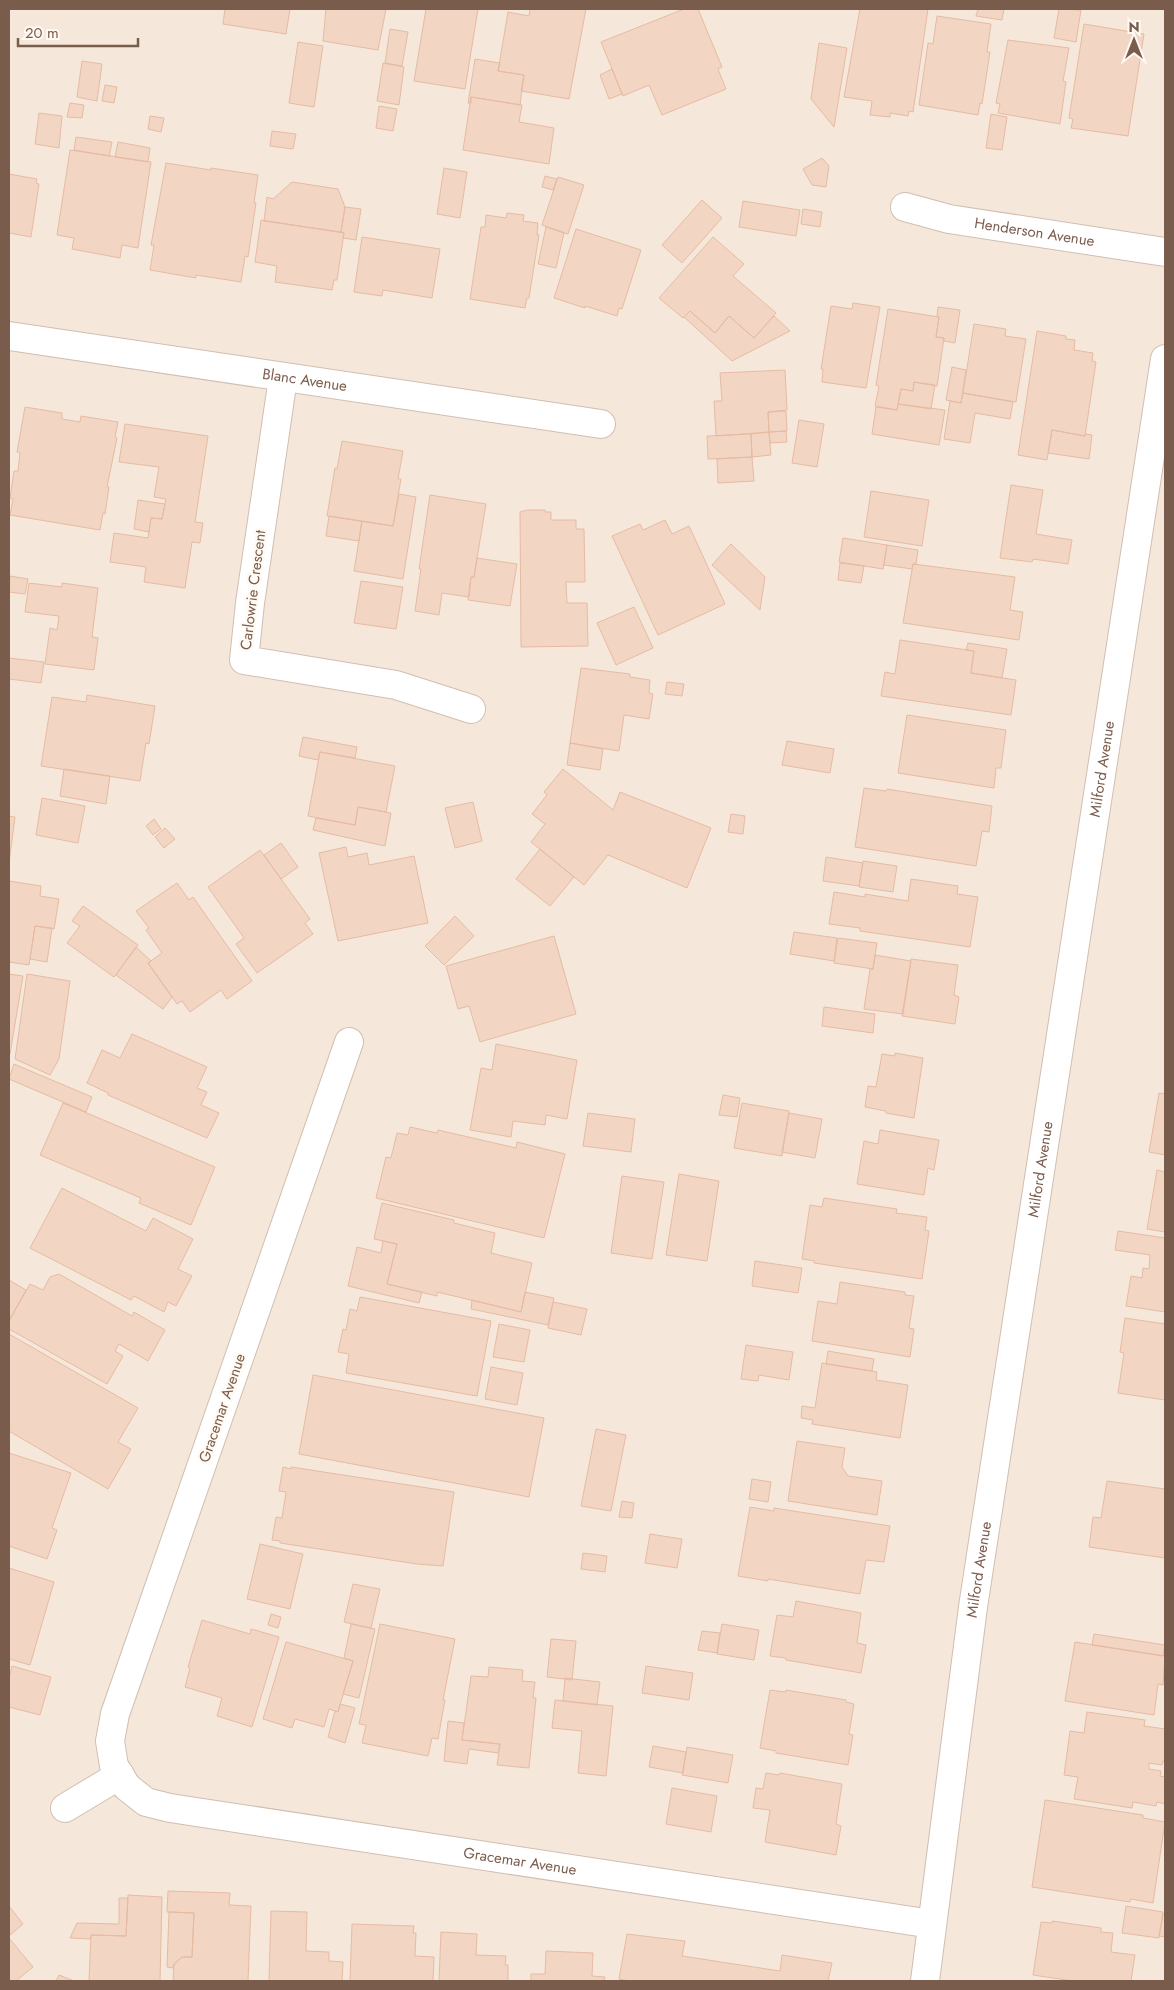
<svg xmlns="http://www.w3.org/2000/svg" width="1174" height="1990" viewBox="0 0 1174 1990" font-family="Jost,sans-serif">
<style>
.residential{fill:#f5e8da}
.building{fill:#f3d5c3;stroke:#e6bba3}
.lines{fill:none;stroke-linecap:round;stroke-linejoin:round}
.minor-casing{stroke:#d1beb0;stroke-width:30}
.minor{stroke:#fff;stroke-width:28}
.labels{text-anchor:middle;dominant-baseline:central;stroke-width:5;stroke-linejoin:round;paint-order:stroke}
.street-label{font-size:15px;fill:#7a5c4d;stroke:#fffaf3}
</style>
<rect width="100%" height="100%" fill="#fdf6ec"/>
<path class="residential" d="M9,9H1165V1981H9Z"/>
<path class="building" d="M225,9H290L286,34L223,24Z
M326,9H386L378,50L323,41Z
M426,9H478L465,89L414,81Z
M530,9H586L569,99L521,91L524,75L498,71L508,12L529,16Z
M684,9H698L722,67L718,69L726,89L662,115L649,85L623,96L601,42Z
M860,9H928L913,112L909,111L908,116L890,113V117L870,115L872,101L844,97Z
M978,9H1004L1002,20L976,16Z
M1059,9L1081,10L1076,42L1054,38Z
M937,16L991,24L987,52H990L982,104L980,103L978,115L919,105L928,43L933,44Z
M1084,24L1144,34L1128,136L1071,128L1073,119L1069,118Z
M390,29L408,32L402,66L385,63Z
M1008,40L1069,48L1063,81L1066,82L1060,124L998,113L1000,104L996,103Z
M298,42L323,46L314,107L289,103Z
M819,43L847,48L834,127L811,99Z
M475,59L500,63L498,71L524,75L520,105L471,97V103H468Z
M82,61L102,64L97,101L77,97Z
M383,63L404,67L399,105L377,101Z
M612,69L622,94L609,99L600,75Z
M105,85L117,87L114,103L102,101Z
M471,97L522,105L519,122L554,128L549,164L463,150Z
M70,103L84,105L82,118L67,117Z
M379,106L397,109L393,131L376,128Z
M39,113L62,116L59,148L35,144Z
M991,114L1007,117L1002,150L986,148Z
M150,116L164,118L161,132L148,129Z
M272,131L296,134L293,149L270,146Z
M76,137L112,142L109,156L74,150Z
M118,142L150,148L148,162L115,157Z
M70,150L151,162L138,248L122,245L120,258L72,249L74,238L57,235Z
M822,158L829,166L826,187L812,185L803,169Z
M166,163L211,170V168L258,175L254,203H256L248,257L245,256L241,282L196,275V278L150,270L154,245H151Z
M444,168L467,172L460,218L437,214Z
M9,174L37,179L36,183L39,184L31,237L9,233Z
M545,176L557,179L553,190L542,187Z
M558,177L584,185L568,234L542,225Z
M292,182L338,189L345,207L341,232L264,221L267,197L273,199Z
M702,200L722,218L682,263L662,245Z
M743,201L800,210L796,236L739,227Z
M345,207L361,209L356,240L343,238L344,233L341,232Z
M803,209L822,212L820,227L801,224Z
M507,213L524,215L523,221L538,223L537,235H539L529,298H527L525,308L470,299L481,227H485L486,215L506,218Z
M261,220L344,233L337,280H334L332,290L275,282L277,266L255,262Z
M546,227L564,233L556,268L538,264Z
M576,229L641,250L622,309L619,308L617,316L585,306V308L554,298Z
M362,237L440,249L432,298L383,290L382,296L354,292Z
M713,237L744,264L733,276L776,313L754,338L729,316L715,333L690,311L683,318L659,298Z
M853,303L880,307L866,388L822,382L823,369H821L831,306L852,309Z
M938,307L960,310L955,343L944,341V338L936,337L939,317L937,316Z
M888,309L939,317L936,337L944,338L937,386L914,382L913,391L901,389L897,410L875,406L879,386L876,385Z
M690,311L715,333L729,316L754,338L774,316L790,331L732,361L684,317Z
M974,324L1006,329L1005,336L1026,339L1016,402L963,393Z
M1037,331L1066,336V339L1075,340L1074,350L1093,353L1092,361L1096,362L1085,436L1052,430L1047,460L1018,455Z
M952,367L966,370L961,403L946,400Z
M785,370L787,410L768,412L769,432L716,436L714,401H722L720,373Z
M914,382L935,385L931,409L898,404L901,389L913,391Z
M963,393L1013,402L1010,419L975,413L970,443L944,439L950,401L961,403Z
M898,404L945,410L939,445L872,434L876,407L897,410Z
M25,407L62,413V419L80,422L81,416L118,422L115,437L117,438L107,487H109L105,514L103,513L100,530L10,515L13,499L10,498L14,471H18L20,453L17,452Z
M786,411L787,431L769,432L768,412Z
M799,420L824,424L817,467L792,463Z
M125,424L208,436L195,522L203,523L200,543L192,542L185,588L144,582L146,567L110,562L114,533L148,538L151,518L162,519L166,499L154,497L159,467L119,462Z
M1052,430L1085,436V434L1092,435L1089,459L1048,453Z
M786,431L787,442L770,443L769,432Z
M769,432L771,455L752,457L751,434Z
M751,434L752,457L708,459L707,436Z
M342,441L403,451L398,479H401L393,526L327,516L335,468L337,469Z
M752,457L754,481L718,483L717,459Z
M1011,485L1043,490L1036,534L1072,540L1068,564L1033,559L1032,562L1000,558Z
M871,491L929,500L922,546L864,537Z
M399,494L416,497L403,579L354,571L362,521L393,526Z
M430,495L486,504L474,577H471L469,597L442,593L439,615L415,611L421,569H419Z
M138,500L165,504L162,519L151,518L149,532L134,529Z
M527,510H545V512H551V520H576V529H584L585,582H566L567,603H587L588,646L521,647L520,512Z
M329,516L362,521L359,541L326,536Z
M665,520L672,534L689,526L725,604L658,635L612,536L640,524L643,530Z
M843,538L887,545L883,569L839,562Z
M731,544L765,577L760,610L712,565Z
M887,545L918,550L916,564H913L912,569L884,565Z
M477,558L517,564L510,606L468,600L471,577H474Z
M840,563L864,566L861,583L838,580Z
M913,564L1015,577L1010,610L1023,612L1019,640L903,623Z
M10,576L28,579L25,594L9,592Z
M361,581L403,587L396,629L354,623Z
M29,583L62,587V583L98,588L92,637L98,638L94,670L45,664L50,628L57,630L59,616L25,612Z
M634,607L653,648L616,665L597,623Z
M900,640L974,651L971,673L1016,680L1011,715L881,696L885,672L895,674Z
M968,643L1007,649L1002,678L971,673L974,651L966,650Z
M9,658L44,662L41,683L9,679Z
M581,668L630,674V677L650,680L649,693L653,694L649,719L624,715L619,751L570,743Z
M667,682L684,684L682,696L665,694Z
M87,695L155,706L149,744L146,743L140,781L41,766L52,697L86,702Z
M907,715L1006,730L1001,768H996L994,788L898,773Z
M303,737L357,747L355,758L320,752L318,760L299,756Z
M787,741L834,749L830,773L782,765Z
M570,743L603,749L600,770L567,765Z
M320,752L395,766L386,812L358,807L355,825L308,816Z
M64,769L110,776L106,804L60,796Z
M563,769L613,810L620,792L711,828L687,888L608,855L584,885L531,842L545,824L532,814L547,795L544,792Z
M864,788L886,791L887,789L992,806L989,832L982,831L976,866L855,847Z
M42,798L85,806L78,843L36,835Z
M473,802L482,841L455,848L445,808Z
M358,807L391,813L385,846L313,830L316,818L355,825Z
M731,814L745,816L743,834L728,832Z
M9,816L15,817L9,863Z
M154,819L161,829L153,835L146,826Z
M165,828L175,839L164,848L155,837Z
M281,843L298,867L281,879L264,855Z
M346,847L348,857L367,853L369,865L414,856L428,923L338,941L319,853Z
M540,849L574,877L550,906L516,879Z
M260,850L310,919L305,923L313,934L257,973L236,944L244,938L208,887Z
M826,857L863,863L859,886L823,881Z
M863,861L897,866L893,892L859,887Z
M911,879L958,886L957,894L978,897L970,947L860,931V928L829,924L834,892L865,897V894L908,901Z
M9,881L41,886L40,896L59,899L54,929L35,926L29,965L9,962Z
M177,883L189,900L193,897L252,981L227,999L221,990L190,1012L182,1001L177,1004L148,963L162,953L146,930L149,928L136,911Z
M83,906L138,945L114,977L67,943L80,926L72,921Z
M455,916L474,936L444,965L425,946Z
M35,926L52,928L47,962L30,959Z
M794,932L837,938L834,961L790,954Z
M554,936L576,1014L480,1042L469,1006L458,1009L446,966Z
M838,938L877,943L873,969L834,963Z
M136,947L151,961L148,963L172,997L163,1009L116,975Z
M875,955L911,961L903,1014L864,1009L870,969H873Z
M911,959L958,965L954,995L959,997L955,1024L902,1016Z
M9,974L23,976L10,1054H9Z
M27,974L70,981L59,1059L50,1075L15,1059Z
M824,1007L875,1014L873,1033L822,1026Z
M132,1034L207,1067L197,1088L207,1092L201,1105L219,1113L207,1138L108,1095V1093L87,1083L102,1050L120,1058Z
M496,1044L577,1060L567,1119L546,1115L545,1125L513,1121L511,1137L470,1130L481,1068L492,1070Z
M895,1053L923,1058L914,1118L886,1113V1111L865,1107L868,1086L876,1087L882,1054L895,1056Z
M14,1064L92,1097L86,1112L9,1079Z
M1159,1093L1165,1094V1155L1149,1152Z
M723,1095L740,1098L737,1117L719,1115Z
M63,1103L215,1167L191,1225L139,1203L141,1198L40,1155Z
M742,1103L789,1111L782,1156L734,1148Z
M588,1113L635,1119L631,1152L583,1146Z
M789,1113L822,1119L815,1158L782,1152Z
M410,1127L437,1133L438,1130L516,1148L517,1142L565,1154L544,1238L376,1198L386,1157L391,1158L397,1133L408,1135Z
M880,1130L939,1140L934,1170L928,1168L924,1195L857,1184L864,1141L878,1144Z
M1157,1170L1165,1172V1232L1147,1229Z
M679,1174L719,1181L707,1261L666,1255Z
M622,1176L664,1182L652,1259L611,1253Z
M62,1188L146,1231L153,1218L193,1239L178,1269L192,1276L176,1306L168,1302L164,1312L134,1296L131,1300L30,1248Z
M824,1198L897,1209L896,1213L927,1217L925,1230L929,1231L922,1279L814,1263L815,1261L802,1259L810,1205L822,1207Z
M382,1203L454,1220V1223L495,1233L491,1253L532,1263L521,1312L437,1292V1296L387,1284L397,1244L374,1239Z
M1118,1231L1165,1238V1312L1126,1306L1131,1276L1142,1278L1143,1268L1149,1269L1150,1255L1115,1250Z
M383,1241L397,1244L387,1284L422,1292L419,1303L348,1286L357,1247L381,1253Z
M755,1261L802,1268L798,1293L752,1286Z
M59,1274L132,1316L134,1312L165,1330L148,1361L119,1344L115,1351L123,1356L107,1384L9,1329V1321L30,1284L43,1290L50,1277Z
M9,1280L26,1290L9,1321Z
M840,1282L905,1292V1295L914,1296L909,1328L914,1329L910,1357L812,1341L818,1301L837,1304Z
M525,1292L554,1298L548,1325L471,1309L472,1300L521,1312Z
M360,1297L491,1321L477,1396L346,1373L349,1354L338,1352L343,1329L346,1330L350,1309L357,1311Z
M553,1302L587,1309L581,1335L548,1328Z
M1125,1318L1165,1324V1400L1118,1393L1124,1353L1120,1352Z
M499,1324L530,1330L524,1362L493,1357Z
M9,1334L138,1408L118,1442L131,1449L108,1489L9,1431Z
M746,1345L793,1352L789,1380L759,1375L758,1381L741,1379Z
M828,1351L874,1359L872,1371L826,1364Z
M822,1363L877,1372L876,1380L908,1385L900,1438L812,1424L813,1420L801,1418L802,1406L815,1408Z
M491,1367L523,1373L517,1405L485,1399Z
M313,1375L544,1418L529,1497L299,1454Z
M596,1429L626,1435L611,1511L581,1506Z
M797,1441L845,1448L842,1467L848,1476L882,1481L877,1515L788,1501Z
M9,1453L71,1473L52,1528L57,1530L47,1559L9,1546Z
M283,1467L291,1469V1467L454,1492L443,1566L417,1564L280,1543V1541L272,1540L276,1517L282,1518L286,1492L279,1491Z
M752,1479L771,1482L768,1502L749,1499Z
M1107,1481L1165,1489V1558L1089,1547L1093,1517L1101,1518Z
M622,1501L634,1503L632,1518L619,1517Z
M750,1507L774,1511V1508L890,1526L884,1562L866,1560L860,1594L768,1579V1581L738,1576Z
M650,1534L682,1539L677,1568L645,1563Z
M260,1544L303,1554L290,1609L247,1599Z
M583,1553L607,1556L605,1572L581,1569Z
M9,1568L54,1582L30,1665L9,1659Z
M353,1584L380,1589L371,1628L344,1622Z
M796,1601L861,1613L857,1643L866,1645L861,1673L786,1660V1658L770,1656L777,1615L793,1617Z
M271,1614L281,1617L278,1628L268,1625Z
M202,1620L250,1634L251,1629L279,1637L252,1727L217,1716L222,1698L185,1687L190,1668L188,1667Z
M351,1624L375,1629L359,1698L343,1694L353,1661L344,1658Z
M380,1624L455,1639L443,1700H445L438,1739L432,1738L428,1756L362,1743L366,1725L359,1724Z
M722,1624L759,1630L754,1660L717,1654Z
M702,1631L720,1633L717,1653L698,1650Z
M1094,1634L1165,1645L1163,1656L1092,1645Z
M551,1639L576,1641L572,1680L547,1677Z
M286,1642L353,1661L338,1712L329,1709L324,1727L295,1719L292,1728L263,1719Z
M1075,1642L1165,1656L1163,1685L1158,1684L1154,1715L1065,1701Z
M12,1666L51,1677L40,1715L9,1707V1678Z
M646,1666L693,1673L689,1700L642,1693Z
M489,1667L523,1670L522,1681L535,1682L533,1698H536L529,1768L497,1765L500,1744L462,1740L471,1676L488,1677Z
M565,1678L600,1682L597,1705L563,1701Z
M770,1690L786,1692V1690L846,1700V1702L854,1704L849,1734L853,1735L848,1765L776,1753V1751L760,1748Z
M555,1700L613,1706L606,1776L578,1773L582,1731L552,1728Z
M340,1704L355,1708L345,1743L328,1737L335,1711L338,1712Z
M1087,1712L1145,1720L1144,1726L1165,1729V1762L1163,1761L1162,1765L1149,1763V1769L1161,1771L1160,1776L1165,1777V1804L1157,1802L1156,1806L1133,1802L1132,1808L1074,1799L1078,1777L1064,1775L1070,1731L1084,1733Z
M448,1721L464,1723L462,1740L500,1744L498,1753L469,1749L467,1764L444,1761Z
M653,1746L686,1752L683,1773L649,1767Z
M687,1747L733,1755L728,1783L682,1775Z
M766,1773L779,1775L780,1773L842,1784L836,1824L841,1826L836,1855L765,1842L770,1810L753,1808L756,1788L763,1789Z
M672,1788L717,1796L711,1832L666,1824Z
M1045,1800L1143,1815V1818L1165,1822L1153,1903L1131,1899L1130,1902L1032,1887Z
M168,1891L230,1893L229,1905L251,1906L248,1981H176L173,1979L174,1964L182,1957H192L194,1913L167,1912Z
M128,1895L162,1897L160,1981H89L91,1935L126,1936Z
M119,1898H128L126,1936L91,1935V1939L70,1938L77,1923L119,1924Z
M9,1906L23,1924L9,1936Z
M1126,1906L1163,1912L1159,1938L1122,1933Z
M271,1911L307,1912L306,1951L329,1952V1961L343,1962L342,1981H269Z
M169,1912L194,1913L192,1957H182L174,1964L173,1968L167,1967Z
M1163,1914L1165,1915V1937L1159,1936Z
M1052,1921L1101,1928V1932L1113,1933L1111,1952L1135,1955L1131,1981H1073L1033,1975L1041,1922L1052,1923Z
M352,1924L414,1926L413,1933H416L415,1956L434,1957L433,1981H350Z
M441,1932L477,1934L476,1955L506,1956L505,1965H508V1981H439Z
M627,1934L685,1941L682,1956L780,1971L782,1955L832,1963L828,1981H629L619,1979Z
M9,1938L33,1967L16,1981H9Z
M546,1951L593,1953L592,1976L605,1977L604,1981H531V1974H545Z
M59,1975L74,1981H56Z"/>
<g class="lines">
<g class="minor-casing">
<g id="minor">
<path id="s1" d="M905,207L949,219L1165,252"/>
<path id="s2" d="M9,336L601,424"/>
<path d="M283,378L250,603L244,660L396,685L471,709"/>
<path id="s3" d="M349,1042L115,1714L110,1741L114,1766L127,1787L146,1802L170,1808L932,1924"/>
<path d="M65,1808L120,1775"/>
<path id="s4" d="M925,1981L973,1607L1165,359"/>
</g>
</g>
<use href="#minor" class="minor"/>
</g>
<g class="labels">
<g class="street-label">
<text stroke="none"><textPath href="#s1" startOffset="132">Henderson Avenue</textPath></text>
<text stroke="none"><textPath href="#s2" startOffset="299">Blanc Avenue</textPath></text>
<text transform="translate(253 590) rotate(-83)">Carlowrie Crescent</text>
<text stroke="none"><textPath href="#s4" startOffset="1225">Milford Avenue</textPath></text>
<text stroke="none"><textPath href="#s4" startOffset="820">Milford Avenue</textPath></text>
<text transform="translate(222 1408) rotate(-71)">Gracemar Avenue</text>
<text stroke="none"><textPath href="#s4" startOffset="415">Milford Avenue</textPath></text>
<text stroke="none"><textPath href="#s3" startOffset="1192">Gracemar Avenue</textPath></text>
</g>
</g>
<rect width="1174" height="1990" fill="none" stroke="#7a5c4d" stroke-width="20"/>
<g transform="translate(1134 40)" stroke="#fffaf3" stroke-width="4" paint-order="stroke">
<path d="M0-4L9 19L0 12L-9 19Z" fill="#7a5c4d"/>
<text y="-8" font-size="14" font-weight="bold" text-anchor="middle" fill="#7a5c4d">N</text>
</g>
<path d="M18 38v8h120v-8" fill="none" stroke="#7a5c4d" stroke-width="2.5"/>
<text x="25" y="38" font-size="15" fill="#7a5c4d" stroke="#fffaf3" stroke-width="4" paint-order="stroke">20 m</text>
</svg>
